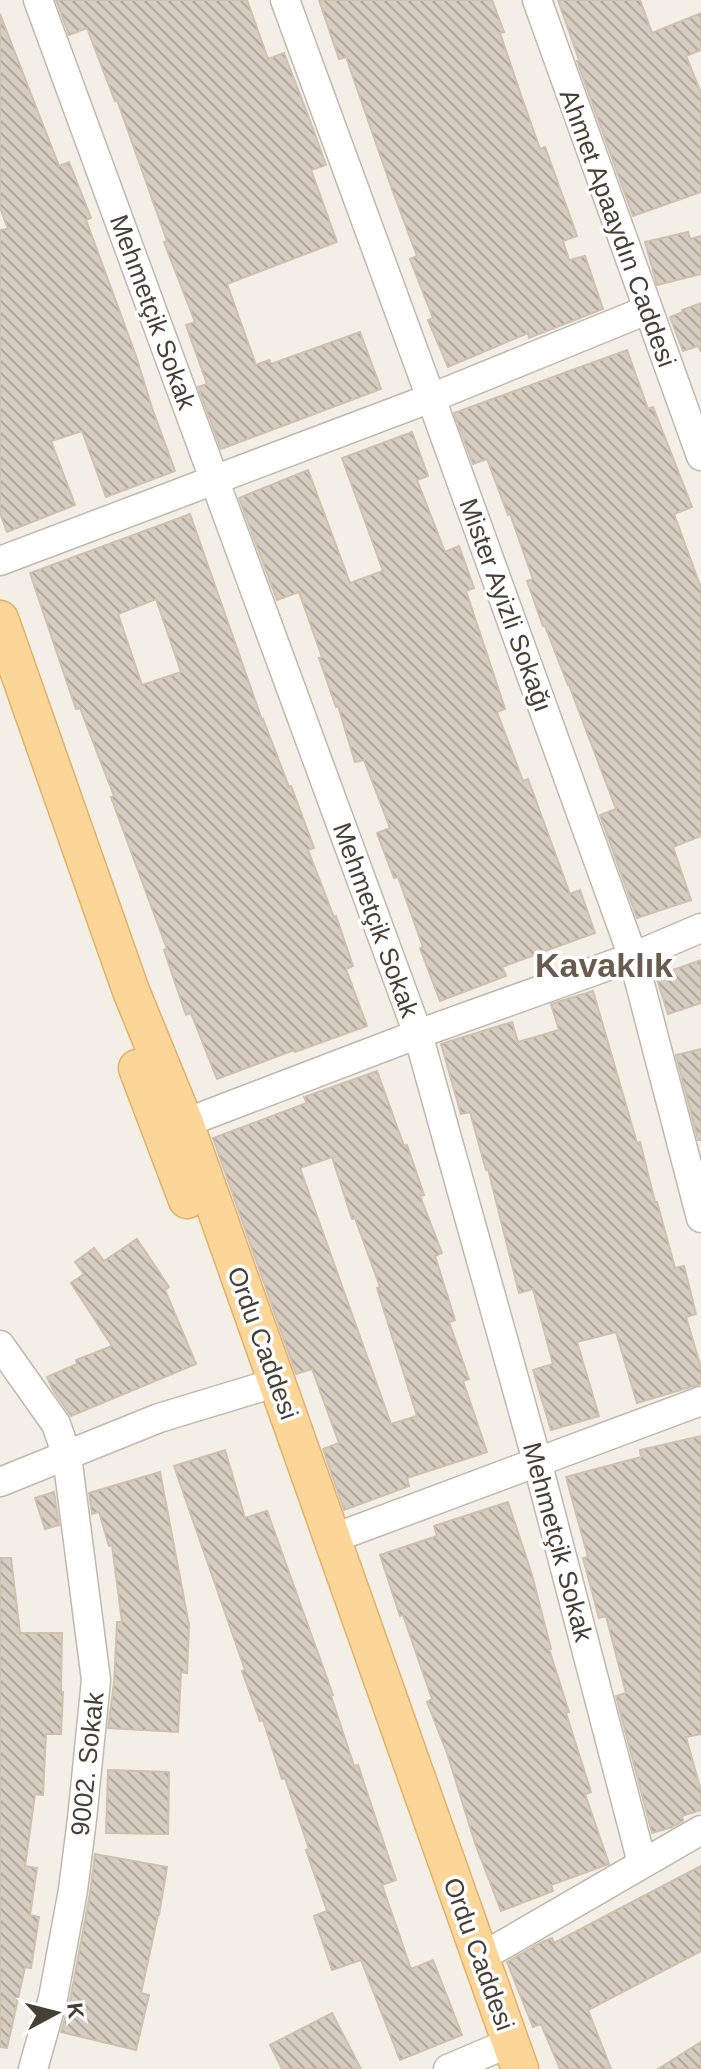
<svg xmlns="http://www.w3.org/2000/svg" width="701" height="2069" viewBox="0 0 701 2069" font-family="Helvetica,sans-serif">
<style>
.building{fill:url(#building-back-hatch);stroke:#cfc0b0;stroke-width:2;fill-rule:evenodd}
.lines{fill:none;stroke-linecap:round;stroke-linejoin:round}
.minor-casing{stroke:#c1b8ad;stroke-width:31}
.major-casing{stroke:#e0b268;stroke-width:39}
.minor{stroke:#fff;stroke-width:28}
.major{stroke:#fbd698;stroke-width:36}
.labels{text-anchor:middle;dominant-baseline:central;stroke-width:7;stroke-linejoin:round;paint-order:stroke}
.street-label{font-size:26px;fill:#463f36;stroke:#fff}
.district-label{font-size:34px;font-weight:bold;fill:#695c4e;stroke:#fff}
</style>
<defs>
<pattern id="building-back-hatch" width="6" height="6" patternUnits="userSpaceOnUse" patternTransform="scale(2)"><rect width="6" height="6" fill="#d7ccc0"/><path d="M-1 5l2 2M0 0l6 6M5-1l2 2" fill="none" stroke="#b0a79d"/></pattern>
</defs>
<rect width="100%" height="100%" fill="#f3efe7"/>
<path class="building" d="M56,0H247L268,59L284,53L309,118L326,165L311,170L337,242L227,284L256,365L269,360L271,364L360,332L381,389L221,449L198,387L207,384L186,325L195,322L164,242L167,241L117,100L115,101L87,28L69,35Z
M319,0H492L504,32L500,33L522,98L540,149L545,147L577,236L563,241L569,260L585,256L603,309L529,338L528,333L448,367L428,320L433,318L410,259L417,256L393,192L346,57L339,59Z
M558,0H640L652,33L701,13V50L686,56L701,93V192L633,216L577,61L579,60Z
M0,14L59,166L69,162L91,218L86,220L136,356L152,408L175,471L106,497L82,431L51,441L75,505L7,532L0,513V230L8,229L0,208Z
M688,232L690,239L701,236V274L657,285L645,242Z
M701,303V352L698,346L683,351L670,317L683,312L682,310Z
M627,350L648,409L653,407L692,507L674,514L701,588V836L673,847L691,900L637,918L600,815L616,809L569,685H568L545,626H543L527,581L533,579L510,514L508,515L487,459L473,464L454,413Z
M412,432L428,476L417,480L445,552L459,546L474,588L466,591L505,709L497,712L523,781L528,779L570,894L580,890L595,933L502,967L506,976L440,1001L420,948L423,947L398,877L394,878L377,833L390,828L364,760L355,762L338,706L336,707L319,658L322,657L299,592L277,600L239,498L308,470L350,583L383,571L342,458Z
M190,514L262,720L263,719L289,787L291,786L314,848L308,850L334,917L336,916L353,966L346,969L367,1026L295,1052L294,1050L217,1079L191,1013L186,1015L164,950L167,949L111,797L114,796L80,708L76,709L30,573ZM156,599L181,672L142,685L118,614Z
M701,960V1003L668,1014L656,976Z
M593,991L637,1143L640,1142L655,1202H657L675,1268L684,1266L696,1314L686,1317L701,1368V1384L637,1403L616,1332L577,1342L599,1416L551,1430L533,1370L553,1364L533,1289L519,1293L488,1169L486,1170L470,1112L461,1114L441,1044L512,1022L518,1042L559,1030L551,1004Z
M701,1049V1140H698L676,1055Z
M377,1071L404,1146L407,1145L424,1195L420,1196L442,1253L435,1256L455,1320L449,1322L469,1379L463,1381L487,1452L407,1478L409,1486L344,1510L323,1449L339,1443L312,1369L296,1374L213,1138L307,1103L304,1097ZM332,1157L352,1219L355,1218L380,1287L377,1288L417,1416L391,1424L300,1168Z
M137,1239L169,1287L165,1290L196,1364L71,1416L53,1390L47,1377L77,1364L76,1360L112,1346L71,1283L84,1274L75,1262L94,1248L104,1261Z
M701,1436V1734L686,1737L701,1791V1810L682,1816L683,1821L672,1827L652,1833L616,1696L626,1693L606,1616L599,1618L583,1558L588,1557L566,1477L641,1457L640,1450Z
M225,1450L245,1518L267,1511L315,1645L333,1695L331,1696L354,1766L358,1765L396,1880L382,1885L411,1969L433,1960L462,2035L400,2060L361,1960L332,1970L314,1916L327,1911L306,1850L309,1849L285,1778L282,1779L263,1720L260,1721L242,1671L245,1670L174,1466Z
M160,1472L189,1625L187,1673L181,1672L178,1732L108,1728L114,1683L117,1622H122L112,1545L109,1546L99,1512L92,1514L89,1493Z
M54,1492L59,1525L45,1529L35,1498Z
M508,1502L532,1575L551,1649H549L569,1712L566,1713L591,1792L585,1794L609,1864L551,1885L553,1891L501,1911L475,1843L447,1753L427,1702L432,1699L403,1615L400,1616L380,1555L437,1536L434,1526Z
M0,1558H11L20,1633H62L61,1692H63L61,1734H46L43,1795L35,1794L25,1866L37,1868L30,1915L39,1917L31,1968L25,1967L7,2048L0,2047Z
M108,1770L169,1772L168,1834L106,1833Z
M95,1854L167,1867L159,1915H158L141,1993L149,1995L136,2050L61,2032L70,2001L90,1893Z
M701,1866V1951L588,2010L611,2069H560L541,2024L533,2027L507,1962L542,1942L552,1938L554,1943Z
M332,2013L361,2069H282L270,2045Z
M701,2042V2069H658Z"/>
<g class="lines">
<g class="minor-casing">
<path id="minor" d="M38,0L418,1034L537,1461L642,1863
M285,0L431,398L633,957L701,1218
M537,0L701,456
M0,561L431,398L647,310
M185,1123L418,1034L633,957L701,928
M0,1345L56,1424L67,1456L96,1680L82,1819L73,1890L53,1998L33,2069
M0,1482L159,1418L258,1388L275,1380
M334,1538L701,1401
M480,1958L701,1830
M448,2069L495,2049"/>
</g>
<g class="major-casing">
<path id="major" d="M0,619L131,991L185,1123L520,2069
M137,1068L187,1200"/>
</g>
<use href="#minor" class="minor"/>
<use href="#major" class="major"/>
</g>
<g class="labels">
<g class="street-label">
<text transform="translate(618 228) rotate(70)">Ahmet Apaaydın Caddesi</text>
<text transform="translate(153 312) rotate(70)">Mehmetçik Sokak</text>
<text transform="translate(506 605) rotate(70)">Mister Ayizli Sokağı</text>
<text transform="translate(376 920) rotate(70)">Mehmetçik Sokak</text>
<text transform="translate(263 1343) rotate(70)">Ordu Caddesi</text>
<text transform="translate(558 1542) rotate(75)">Mehmetçik Sokak</text>
<text transform="translate(87 1764) rotate(-84)">9002. Sokak</text>
<text transform="translate(479 1954) rotate(70)">Ordu Caddesi</text>
</g>
<g class="district-label">
<text x="604" y="965">Kavaklık</text>
</g>
</g>
<g transform="translate(56 2013) rotate(83)" stroke="#ffffff" stroke-width="6" paint-order="stroke">
<path d="M0-6L14 30L0 20L-14 30Z" fill="#463f36"/>
<text y="-12" font-size="22" font-weight="bold" text-anchor="middle" fill="#463f36">K</text>
</g>
</svg>
